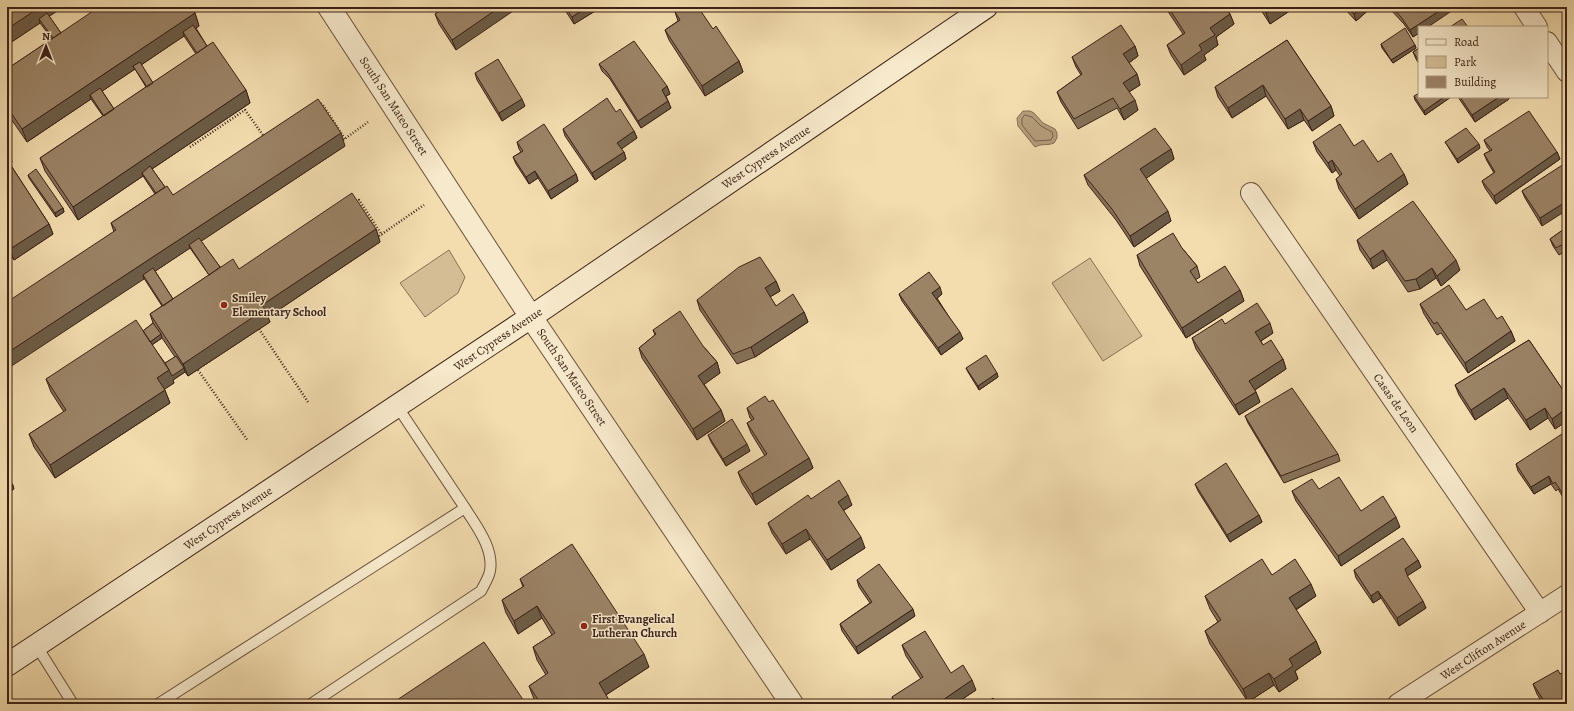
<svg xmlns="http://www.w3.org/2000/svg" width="1574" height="711" viewBox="0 0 1574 711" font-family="Alegreya,serif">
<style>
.green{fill:#d4bd95;stroke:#886f56}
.water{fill:#b59d7b;stroke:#856b53}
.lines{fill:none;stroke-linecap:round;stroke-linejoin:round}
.shore{stroke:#785f49;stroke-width:1}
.service-casing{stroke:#6a503d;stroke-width:12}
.minor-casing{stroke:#6a503d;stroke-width:22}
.tertiary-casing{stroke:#6a503d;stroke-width:24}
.secondary-casing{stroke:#3c2117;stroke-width:24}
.path{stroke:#3c2117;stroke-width:2.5;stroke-dasharray:1 2;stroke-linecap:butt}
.service{stroke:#f7e9cb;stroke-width:10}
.minor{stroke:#f7e9cb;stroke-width:20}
.tertiary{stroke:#f7e9cb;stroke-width:22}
.secondary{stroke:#f7e9cb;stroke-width:22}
.wall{fill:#857158;stroke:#3c2117;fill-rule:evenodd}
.shaded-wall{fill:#6c5c47;stroke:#3c2117}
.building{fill:#9b8366;stroke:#3c2117}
.poi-dot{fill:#8f2418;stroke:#f7e9cb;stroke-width:1.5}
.labels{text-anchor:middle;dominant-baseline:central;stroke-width:3;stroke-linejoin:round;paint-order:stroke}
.street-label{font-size:12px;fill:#3c2117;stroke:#f7e9cb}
.poi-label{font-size:12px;font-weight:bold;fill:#3c2117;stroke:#f7e9cb;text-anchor:start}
</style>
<rect width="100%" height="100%" fill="#f3ddaf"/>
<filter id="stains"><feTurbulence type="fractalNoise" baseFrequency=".005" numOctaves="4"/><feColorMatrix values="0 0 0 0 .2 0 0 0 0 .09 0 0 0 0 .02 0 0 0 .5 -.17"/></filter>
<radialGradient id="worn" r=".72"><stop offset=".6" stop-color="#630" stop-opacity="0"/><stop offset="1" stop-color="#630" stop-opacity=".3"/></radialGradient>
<path class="green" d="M449,250L465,277L458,293L425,317L400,283Z
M1090,258L1142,336L1103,361L1052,283Z"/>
<path class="water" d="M1023,111H1030L1034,113L1043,123L1055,129L1057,133V138L1054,143C1047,146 1042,143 1035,147L1018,126L1017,118Z"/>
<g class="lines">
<path class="shore" d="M1025,115L1032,117L1041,126L1052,132L1053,136L1051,140L1035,141L1022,125V119Z"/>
<g class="service-casing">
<path id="service" d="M397,406L465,508
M36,645L73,704
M158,704L465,508C476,526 494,548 490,571C489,577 484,585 481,591L311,704"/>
</g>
<g class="minor-casing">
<path id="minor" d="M1524,7L1537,27
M1547,42L1567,72
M1251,193L1540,613
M1398,704L1567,595"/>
</g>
<g class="tertiary-casing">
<path id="tertiary" d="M329,7L531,317L792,704"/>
</g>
<g class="secondary-casing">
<path id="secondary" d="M7,665L531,317L986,7"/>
</g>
<path class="path" d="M69,11L76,7
M318,104L320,103L323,105L345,139
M343,140L368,122
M190,147L245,110L265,138
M356,202L359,200L382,235
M379,236L424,205
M259,329L308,402
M198,370L248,441"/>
<use href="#service" class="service"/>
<use href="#minor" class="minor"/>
<use href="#tertiary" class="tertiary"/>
<use href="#secondary" class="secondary"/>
</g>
<path class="wall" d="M7,7H63L49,16L61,33L195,13L199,26L196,28L207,46L246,90L250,103L152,169L165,187L173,195L345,146L201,241L220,267L239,269L376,229L380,242L268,317L270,322L188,376L185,372L173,380L174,383L164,389L170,403L55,478L34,447L29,434L64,412L51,392L46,379L143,331L153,323L150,314L162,306L114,232L111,223L155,194L143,176L78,220L45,171L40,158L103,116L91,99L27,142L7,113V69L52,39L40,23L7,45ZM184,36L196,54L153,83L141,65ZM135,69L146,87L114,109L102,91ZM190,248L209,275L173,299L155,271ZM162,338L175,357L165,363L152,345Z
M446,7L456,50L439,24L435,14Z
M563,7H600V8L574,24Z
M1165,7H1225L1230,14L1234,24L1216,37L1218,45L1204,55L1206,60L1184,75L1171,55L1167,45L1183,34Z
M1259,7H1290L1291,10L1270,24Z
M1343,7H1372L1356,21Z
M1389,7H1456V8L1419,27V33L1413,37L1404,24L1390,9Z
M675,12L713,29L739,61L743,72L705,96L669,40L665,30L678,21Z
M1287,40L1331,106L1334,116L1312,131L1304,120L1288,129L1266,96L1232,118L1218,97L1215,87Z
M1381,44L1415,45L1416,48L1393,63L1382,48Z
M1135,46L1138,56L1129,63L1137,74L1140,85L1129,92L1138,110L1124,120L1117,108L1078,129L1061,102L1057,92L1081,75L1076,67L1072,57Z
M1419,48V64L1416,59L1413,52Z
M599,64L667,86L670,94L666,96L671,108L641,128L610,79L602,71Z
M475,73L525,106L502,121L477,80Z
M1414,96L1419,97H1451L1425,115L1415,100Z
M1458,97H1508L1509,99L1475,122Z
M563,129L634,131L637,138L621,149L624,152L626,159L595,180L565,136Z
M1484,140L1557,152L1560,159L1496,204L1485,188L1482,181L1494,173L1487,161L1484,154L1490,151L1487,147Z
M517,142L576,174L578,181L551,199L538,178L529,184L516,164L513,157L521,152L519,149Z
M1313,142L1354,146L1378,162L1404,174L1408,184L1359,219L1339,189L1336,179L1340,176L1336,170L1332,173L1317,152Z
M1445,142L1480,148L1458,163L1447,145Z
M1171,149L1174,159L1146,178L1171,221L1134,247L1116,220L1088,185L1084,175Z
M7,152L12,162L10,164L49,224L53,234L14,260L7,249Z
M1567,169L1542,226L1525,198L1522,191Z
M28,175L63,208L64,212L56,217L29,178Z
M1567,227V250L1559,255L1553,246L1550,239Z
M1357,240L1460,270L1441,286L1436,278L1420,289L1408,292L1387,260L1373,269L1360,250Z
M1182,248L1197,266L1200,277L1195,280L1198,283L1240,290L1244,301L1186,338L1140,266L1137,255Z
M776,281L780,291L770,297L776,306L804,312L808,322L755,357L737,364L700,310L697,300Z
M899,294H942L937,298L963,339L941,355L902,301Z
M1420,304L1466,310L1497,319L1511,331L1515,341L1468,373L1441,333L1437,335L1424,314Z
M1225,324L1273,333L1261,341L1263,345L1283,359L1286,369L1255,390L1260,402L1239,415L1196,349L1192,338Z
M653,330L703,346L717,362L720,373L704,384L721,410L725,421L697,440L642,358L639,348L655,335Z
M1529,340L1567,396V421L1555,429L1548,418L1530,430L1508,398L1475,420L1459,395L1455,385Z
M966,368L997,373L998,377L979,390L968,372Z
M747,408L809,458L813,468L756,505L742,483L738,472L765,456L751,433L747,423L752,420L750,418Z
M1245,416L1338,454L1340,461L1284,483L1248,423Z
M708,435L750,451L726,466L711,442Z
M1567,436V504L1558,489L1556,491L1551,484L1534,494L1518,471L1516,464Z
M1195,484L1259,515L1262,522L1230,542L1198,491Z
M1319,489L1361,511L1400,527L1341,566L1296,501L1292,491Z
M811,499L852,505L843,511L865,548L831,570L810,539L786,554L772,533L768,523Z
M1418,560L1421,567L1407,576L1426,608L1399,626L1381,598L1373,603L1356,578L1354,570Z
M1272,575L1316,596L1296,610L1316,641L1321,653L1295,671L1298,679L1279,692L1274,685L1248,702L1210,644L1205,631L1218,622L1210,609L1205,596Z
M520,579L649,667L606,695L610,704H537L534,699L529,686L546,675L537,660L533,647L552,635L542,618L518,634L506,613L502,600L523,587Z
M857,580L915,616L858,654L842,631L840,624L870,603L859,587Z
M902,645L976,690L955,704H894L892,697L921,679L906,656Z
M1560,674L1567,704H1543L1537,694L1533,684Z"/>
<path class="shaded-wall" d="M40,7H63L41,22L39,19L40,23L7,45V29Z
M500,7H519L456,50L452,40Z
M587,7H600V8L574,24L572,17Z
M1276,7H1290L1291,10L1270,24L1266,13Z
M1362,7H1372L1356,21L1354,14Z
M1445,7H1456V8L1428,27H1419V33L1413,37L1410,30Z
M195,13L199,26L185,35L183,32L184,36L135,69L133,66L135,69L92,98L90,95L91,99L27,142L22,129Z
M1230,14L1234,24L1216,37L1218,45L1204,55L1206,60L1184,75L1181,65L1199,45L1210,28Z
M1415,45L1416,48L1393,63L1391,60Z
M1135,46L1138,56L1127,64L1123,54Z
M739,61L743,72L705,96L702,86Z
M1137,74L1140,85L1127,93L1123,83Z
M1263,85L1266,96L1232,118L1228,108Z
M667,86L670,94L664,97L662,90Z
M246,90L250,103L143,175L142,173L143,176L78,220L73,207Z
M1444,97H1451L1425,115L1424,111Z
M1499,97H1508L1509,99L1475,122L1472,115Z
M522,99L525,106L502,121L499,113Z
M1135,100L1138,110L1124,120L1120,109Z
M668,101L671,108L641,128L638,121Z
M1331,106L1334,116L1312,131L1308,121Z
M1300,109L1304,120L1288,129L1285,119Z
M634,131L637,138L620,150L617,143Z
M341,133L345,146L191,248L189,245L190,248L145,278L143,275L144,279L7,369V353Z
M1479,144L1480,148L1458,163L1457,159Z
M1171,149L1174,159L1144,180L1140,169Z
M624,152L626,159L595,180L592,173Z
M1557,152L1560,159L1496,204L1494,196Z
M9,155L12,162L7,165V156Z
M1332,160L1336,170L1332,173L1328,163Z
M535,171L538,178L529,184L526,177Z
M576,174L578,181L551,199L548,191Z
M1404,174L1408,184L1359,219L1355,209Z
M1567,201V210L1542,226L1540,218Z
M63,208L64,212L56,217L55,213Z
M1168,211L1171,221L1134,247L1130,236Z
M49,224L53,234L14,260L10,249Z
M376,229L380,242L268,317L270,322L188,376L183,364L262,305Z
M1383,250L1387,260L1373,269L1370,259Z
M1456,260L1460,270L1441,286L1437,276Z
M1432,268L1436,278L1420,289L1416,279Z
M776,281L780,291L768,298L765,288Z
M940,287L942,294L935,300L932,293Z
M1240,290L1244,301L1186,338L1182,328Z
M804,312L808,322L755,357L751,347Z
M1270,323L1273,333L1259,342L1255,332Z
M1511,331L1515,341L1468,373L1465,363Z
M960,332L963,339L941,355L938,348Z
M161,334L162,338L150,346L149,343Z
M1283,359L1286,369L1253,391L1249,381Z
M717,362L720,373L702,386L698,376Z
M184,368L185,372L173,380L174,383L162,391L157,378L169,370Z
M997,373L998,377L979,390L978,386Z
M1504,388L1508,398L1475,420L1471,410Z
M165,390L170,403L55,478L50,465Z
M1256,392L1260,402L1239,415L1235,405Z
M1545,408L1548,418L1530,430L1526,420Z
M1567,408V421L1555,429L1552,419Z
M721,410L725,421L697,440L693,429Z
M747,444L750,451L726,466L723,459Z
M809,458L813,468L756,505L752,494Z
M1549,476L1551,484L1534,494L1531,487Z
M13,485L14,489L7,494V489Z
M848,495L852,505L841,512L838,502Z
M1259,515L1262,522L1230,542L1227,535Z
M1396,517L1400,527L1341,566L1338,556Z
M806,529L810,539L786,554L782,544Z
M861,537L865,548L831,570L827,560Z
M1418,560L1421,567L1407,576L1405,569Z
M1311,584L1316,596L1293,611L1289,598Z
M1378,591L1381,598L1373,603L1371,596Z
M1423,601L1426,608L1399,626L1397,618Z
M537,606L542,618L518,634L514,621Z
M913,609L915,616L858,654L856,647Z
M1316,641L1321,653L1295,671L1298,679L1279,692L1274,679L1289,659Z
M644,654L649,667L604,696L599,683Z
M1269,673L1274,685L1248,702L1243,689Z
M972,680L976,690L955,704H937Z
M609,700L610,704H604Z"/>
<path class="building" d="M7,7H40L7,29Z
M99,7H191L195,13L22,129L7,107V69Z
M446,7H500L452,40L435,14Z
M565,7H587L572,17Z
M683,7H698L713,29L716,26L739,61L702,86L665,30L680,20L675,12Z
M1168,7H1225L1230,14L1210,28L1215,35L1199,45L1202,50L1181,65L1167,45L1185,33Z
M1262,7H1276L1266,13Z
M1347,7H1362L1354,14Z
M1392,7H1445L1410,30L1401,17Z
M47,13L61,33L53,38L39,19Z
M1462,19L1468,27H1450Z
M193,25L207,46L197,53L183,32Z
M1121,25L1135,46L1123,54L1137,74L1123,83L1135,100L1120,109L1113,98L1074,119L1057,92L1082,74L1072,57Z
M1405,28L1415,45L1391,60L1381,44Z
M1287,40L1331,106L1308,121L1300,109L1285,119L1263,85L1228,108L1215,87Z
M634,41L667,86L662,90L668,101L638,121L607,72L599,64Z
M213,42L246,90L73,207L40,158Z
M1419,48V61L1413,52Z
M498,59L522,99L499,113L475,73Z
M140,62L153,83L147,87L133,66Z
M100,88L114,109L104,116L90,95Z
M1419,93V97H1444L1424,111L1414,96Z
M1460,97H1499L1472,115Z
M607,98L616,112L620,109L634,131L617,143L624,152L592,173L563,129Z
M318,99L341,133L7,353V302L116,230L111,223L167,186L173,195Z
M1529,111L1557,152L1494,196L1482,181L1495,172L1484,154L1492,150L1484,140Z
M544,124L576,174L548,191L535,171L526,177L513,157L523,151L517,142Z
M1340,124L1354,146L1363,140L1378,162L1391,153L1404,174L1355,209L1336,179L1342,174L1332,160L1328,163L1313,142Z
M1155,128L1171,149L1140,169L1168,211L1130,236L1112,209L1084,175Z
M1466,128L1479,144L1457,159L1445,142Z
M8,161L49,224L10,249L7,244V162Z
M1564,164L1567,169V201L1540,218L1522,191Z
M150,166L165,187L156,193L142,173Z
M36,169L63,208L55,213L28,175Z
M352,193L376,229L262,305L265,309L183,364L150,314L233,259L239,269Z
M1413,201L1456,260L1437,276L1432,268L1416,279L1405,281L1383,250L1370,259L1357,240Z
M1567,227V246L1565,243L1556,248L1550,239Z
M1173,233L1182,248L1197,266L1190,271L1198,283L1225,266L1240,290L1182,328L1137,255Z
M199,238L220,267L209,275L189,245Z
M760,257L776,281L765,288L776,306L793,294L804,312L751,347L733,354L697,300L739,267Z
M153,268L173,299L163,306L143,275Z
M929,272L940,287L932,293L960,332L938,348L899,294Z
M1449,285L1466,310L1484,299L1497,319L1502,316L1511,331L1465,363L1437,322L1434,324L1420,304Z
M1257,303L1270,323L1255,332L1263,345L1271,340L1283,359L1249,381L1256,392L1235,405L1192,338L1222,319L1225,324Z
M680,311L703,346L717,362L698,376L721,410L693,429L639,348L656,334L653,330Z
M136,320L169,370L157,378L165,390L50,465L29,434L66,410L46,379Z
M153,323L161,334L150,342L143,331Z
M1529,340L1567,396V408L1552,419L1545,408L1526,420L1504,388L1471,410L1455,385Z
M986,355L997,373L978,386L966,368Z
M176,356L184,368L172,376L169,370L165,363Z
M1292,388L1338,454L1281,476L1245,416Z
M765,396L769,402L773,400L809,458L752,494L738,472L767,454L747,423L754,419L747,408Z
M732,419L747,444L723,459L708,435Z
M1565,432L1567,436V500L1555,482L1553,484L1549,476L1531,487L1516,464Z
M1226,463L1259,515L1227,535L1195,484Z
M7,477L13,485L7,489Z
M1339,477L1361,511L1383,496L1396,517L1338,556L1292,491L1312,479L1319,489Z
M839,480L848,495L838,502L861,537L827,560L806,529L782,544L768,523L808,495L811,499Z
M1403,538L1418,560L1405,569L1408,577L1423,601L1397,618L1378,591L1371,596L1354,570Z
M572,544L644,654L599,683L609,700L604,704H541L529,686L548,673L533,647L555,633L537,606L514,621L502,600L524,586L520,579Z
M1262,559L1272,575L1295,559L1311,584L1289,598L1316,641L1289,659L1293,666L1274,679L1269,673L1243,689L1205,631L1221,620L1205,596Z
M879,564L913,609L856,647L840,624L872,602L857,580Z
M925,631L951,673L963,665L972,680L937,704H896L892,697L923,677L902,645Z
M484,642L526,704H391Z
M1558,670L1560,674L1567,670V704H1546L1533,684Z
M993,698L997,704H985Z"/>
<g class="poi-dot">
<circle cx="224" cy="305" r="4"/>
<circle cx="584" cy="626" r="4"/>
</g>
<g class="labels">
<g class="street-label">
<text transform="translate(394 106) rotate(57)">South San Mateo Street</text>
<text transform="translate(766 157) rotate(-34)">West Cypress Avenue</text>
<text transform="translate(498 339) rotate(-34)">West Cypress Avenue</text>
<text transform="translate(572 377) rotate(56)">South San Mateo Street</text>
<text transform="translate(1396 403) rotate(55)">Casas de Leon</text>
<text transform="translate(228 518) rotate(-34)">West Cypress Avenue</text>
<text transform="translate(1483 650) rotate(-33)">West Clifton Avenue</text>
</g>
<g class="poi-label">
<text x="232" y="298">Smiley<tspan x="232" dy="14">Elementary School</tspan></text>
<text x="592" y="619">First Evangelical<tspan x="592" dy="14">Lutheran Church</tspan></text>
</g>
</g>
<rect width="1574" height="711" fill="none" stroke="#f3ddaf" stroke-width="24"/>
<rect x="8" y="8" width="1558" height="695" fill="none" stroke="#3c2117" stroke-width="2"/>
<rect x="12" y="12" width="1550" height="687" fill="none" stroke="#3c2117"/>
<rect x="1418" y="26" width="130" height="72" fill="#f7e9cb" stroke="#ac9983"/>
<rect x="1426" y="39" width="20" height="6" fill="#f7e9cb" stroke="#ac9983"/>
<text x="1454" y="46" font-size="12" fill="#3c2117">Road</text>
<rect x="1426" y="56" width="20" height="12" fill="#d4bd95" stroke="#ac9983"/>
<text x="1454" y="66" font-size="12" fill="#3c2117">Park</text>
<rect x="1426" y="76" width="20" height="12" fill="#9b8366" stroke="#ac9983"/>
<text x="1454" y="86" font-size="12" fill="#3c2117">Building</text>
<g transform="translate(46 46)" stroke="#f7e9cb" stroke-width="3" paint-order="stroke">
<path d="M0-3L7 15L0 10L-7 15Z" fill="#3c2117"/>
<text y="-6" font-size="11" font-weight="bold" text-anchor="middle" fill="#3c2117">N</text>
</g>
<rect width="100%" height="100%" filter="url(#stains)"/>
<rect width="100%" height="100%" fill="url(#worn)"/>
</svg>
